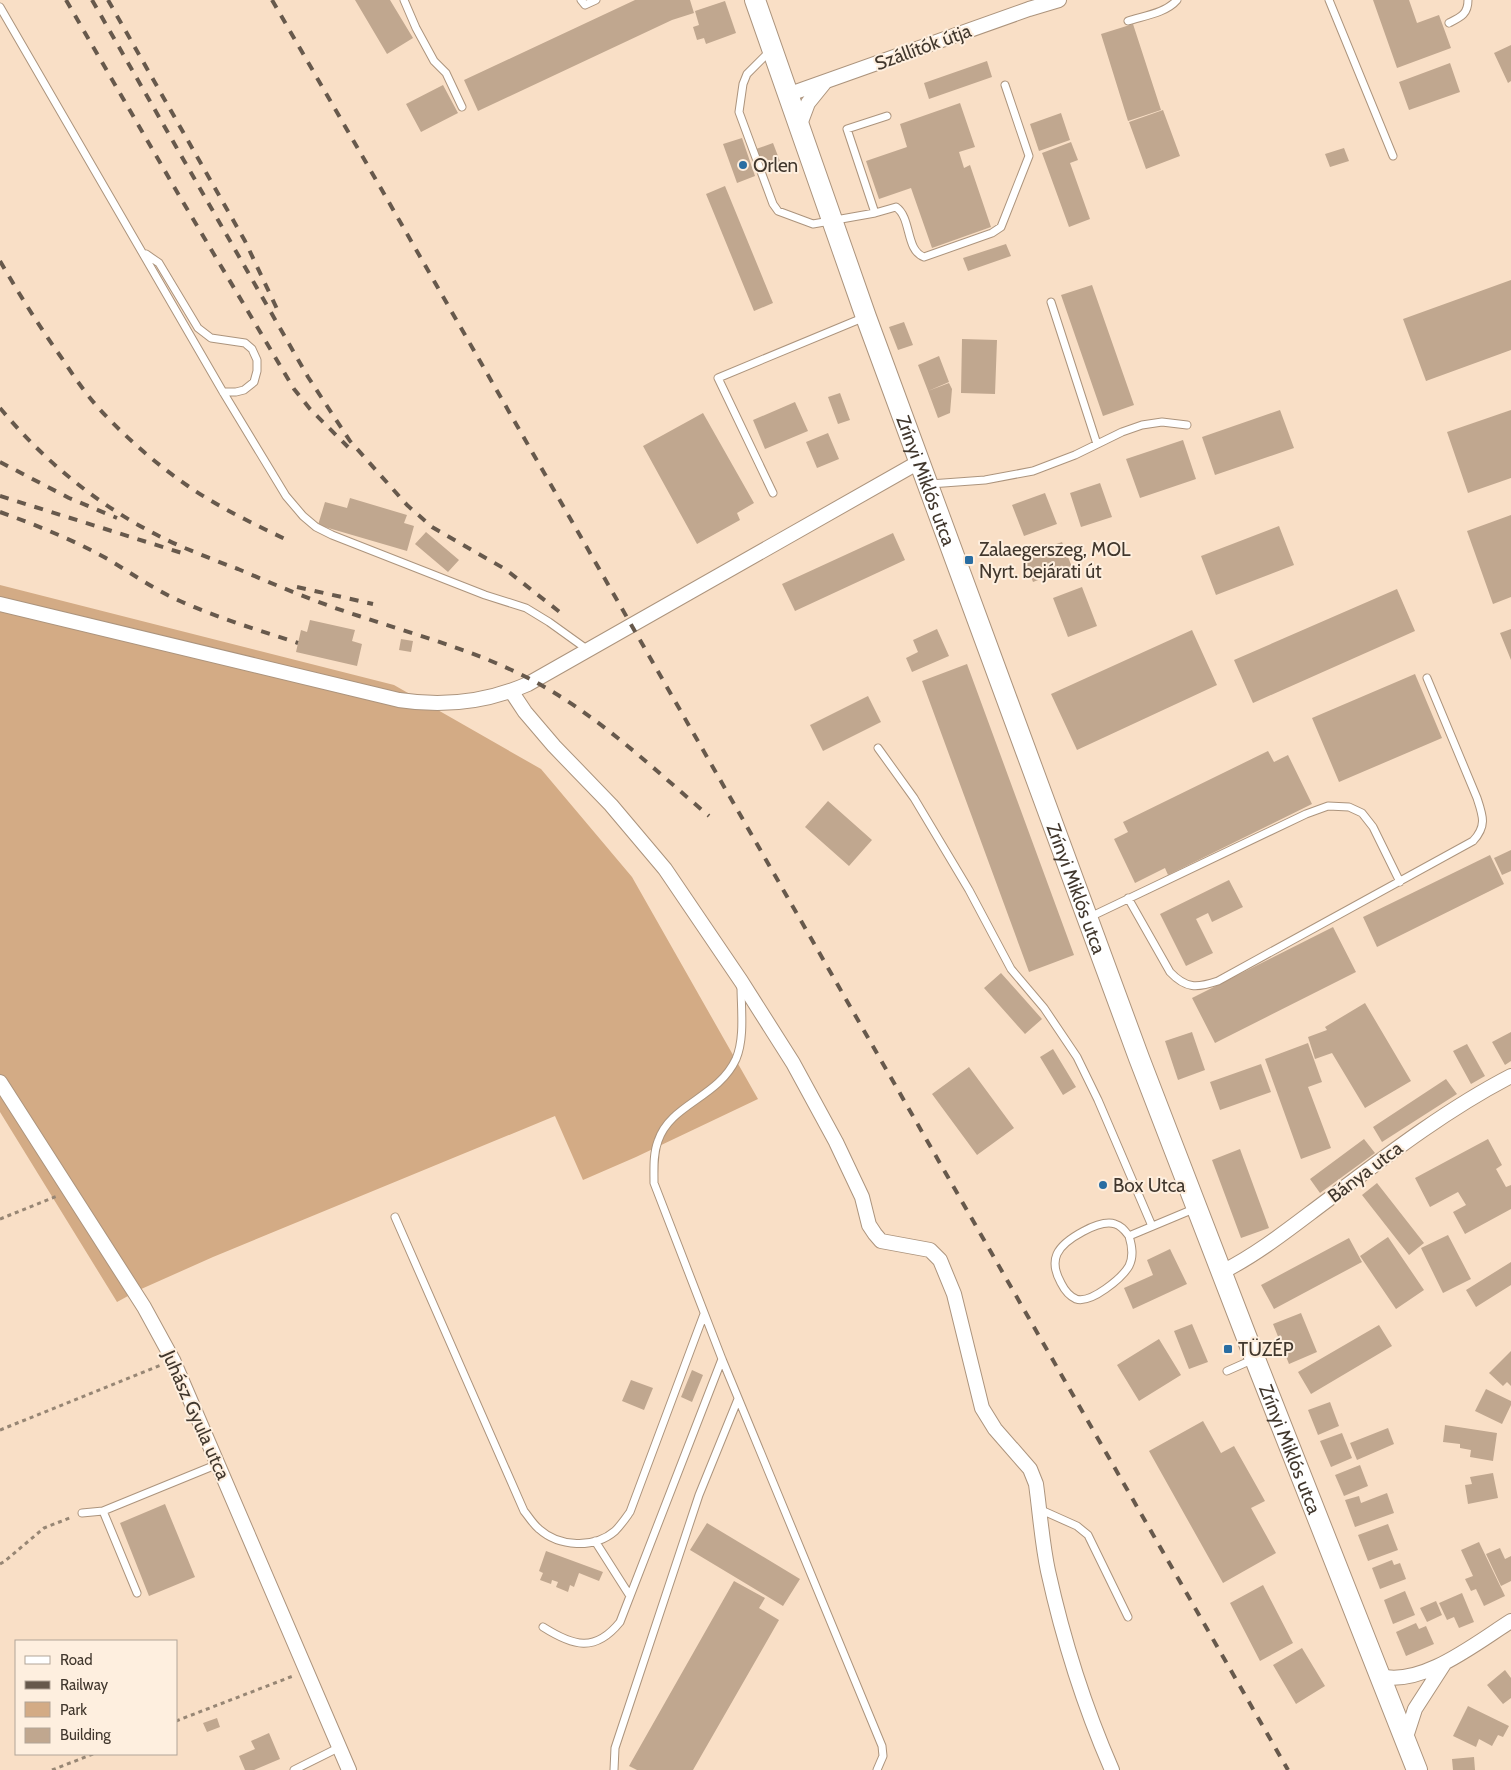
<svg xmlns="http://www.w3.org/2000/svg" width="1511" height="1770" viewBox="0 0 1511 1770" font-family="Cabin,sans-serif">
<style>
.green{fill:#d3ab85}
.building{fill:#c0a78f}
.lines{fill:none;stroke-linecap:round;stroke-linejoin:round}
.lane-casing{stroke:#ac947d;stroke-width:9}
.street-casing{stroke:#ac947d;stroke-width:16}
.secondary-casing{stroke:#ac947d;stroke-width:22}
.path{stroke:#978674;stroke-width:3;stroke-dasharray:4 4;stroke-linecap:butt}
.lane{stroke:#fff;stroke-width:7}
.street{stroke:#fff;stroke-width:14}
.secondary{stroke:#fff;stroke-width:20}
.rail{stroke:#67594c;stroke-width:4;stroke-dasharray:9 9;stroke-linecap:butt}
.poi-dot{fill:#296da2;stroke:#feefdf;stroke-width:2}
.labels{text-anchor:middle;dominant-baseline:central;stroke-width:4;stroke-linejoin:round;paint-order:stroke}
.street-label{font-size:19px;fill:#41372d;stroke:#feefdf}
.poi-label{font-size:19px;fill:#41372d;stroke:#feefdf;text-anchor:start}
</style>
<rect width="100%" height="100%" fill="#f9dfc6"/>
<path class="green" d="M0,585L394,685L541,769L632,877L758,1099L636,1157L583,1180L555,1116L213,1257L139,1290L117,1302L0,1112Z"/>
<path class="building" d="M355,0H390L413,38L387,54Z
M635,0H690L694,13L672,20L478,111L464,80Z
M1373,0H1409L1417,23L1439,15L1451,48L1397,68Z
M725,1L736,33L706,44L704,38L697,40L693,27L699,25L695,11Z
M1133,24L1161,110L1128,121L1101,34Z
M1511,45V81L1508,83L1494,53Z
M987,61L992,77L929,99L924,83Z
M1450,63L1460,92L1409,110L1399,82Z
M443,85L458,113L421,132L406,104Z
M960,103L975,147L959,152L964,168L970,165L991,227L932,248L911,188L879,199L866,161L907,147L900,124Z
M1163,110L1180,156L1146,169L1129,122Z
M1061,113L1070,140L1039,151L1030,124Z
M742,138L755,176L737,183L723,144Z
M1071,142L1078,160L1070,163L1090,219L1069,227L1042,153Z
M773,143L781,164L764,170L756,149Z
M1344,148L1349,161L1330,167L1325,154Z
M725,186L773,303L754,311L706,194Z
M1006,244L1011,256L968,271L963,258Z
M1511,280V350L1426,381L1403,319Z
M1092,285L1134,405L1103,416L1061,295Z
M904,322L913,345L898,350L889,327Z
M962,339L997,340L995,394L961,393Z
M939,356L949,382L928,391L918,365Z
M949,383L952,389L950,413L938,418L928,391Z
M840,393L850,420L838,424L828,397Z
M795,402L808,431L765,449L753,420Z
M1280,410L1294,448L1215,475L1202,437Z
M1511,410V478L1468,493L1447,432Z
M703,413L754,503L737,513L740,520L697,544L643,446Z
M828,433L839,459L817,468L806,442Z
M1183,440L1196,479L1140,498L1126,459Z
M1100,483L1112,517L1081,527L1070,493Z
M1045,493L1057,524L1024,536L1012,505Z
M350,498L407,515L404,523L414,526L407,551L318,525L325,502L347,508Z
M1511,515V597L1493,604L1467,531Z
M1279,526L1294,565L1216,595L1201,556Z
M426,532L459,560L448,572L415,544Z
M893,533L905,560L795,611L782,584Z
M1062,542L1072,567L1033,582L1023,556Z
M1082,587L1097,626L1068,637L1053,598Z
M1397,589L1415,631L1253,703L1234,660Z
M310,620L355,630L352,641L362,644L357,666L296,652L301,630L307,632Z
M937,629L949,656L912,672L906,658L918,652L913,640Z
M1511,629V660L1500,633Z
M1192,630L1217,685L1077,750L1051,694Z
M401,639L413,641L411,652L399,650Z
M967,664L1074,955L1029,972L922,681Z
M1415,674L1442,738L1339,782L1312,718Z
M868,696L881,722L823,751L810,725Z
M1268,751L1274,762L1288,755L1312,804L1168,875L1165,868L1135,883L1114,839L1128,832L1123,822Z
M828,801L872,840L849,866L805,827Z
M1511,850V871L1502,875L1494,858Z
M1490,855L1504,884L1377,947L1363,917Z
M1229,880L1243,907L1212,922L1208,913L1196,919L1213,953L1186,966L1160,914Z
M1333,927L1356,972L1215,1043L1192,998Z
M1001,973L1042,1019L1025,1034L984,988Z
M1365,1003L1411,1081L1365,1108L1332,1053L1315,1059L1308,1037L1327,1030L1325,1027Z
M1192,1032L1205,1070L1178,1080L1165,1041Z
M1511,1032V1061L1505,1065L1492,1042Z
M1308,1043L1322,1082L1308,1087L1331,1148L1301,1159L1265,1059Z
M1467,1044L1485,1076L1471,1084L1453,1051Z
M1053,1049L1076,1087L1063,1095L1040,1057Z
M1261,1064L1271,1092L1220,1110L1210,1082Z
M969,1067L1014,1128L977,1155L932,1094Z
M1446,1079L1457,1094L1382,1142L1373,1127Z
M1364,1139L1375,1153L1320,1193L1310,1179Z
M1488,1139L1502,1165L1496,1169L1506,1187L1511,1185V1209L1465,1234L1453,1212L1466,1205L1458,1192L1430,1207L1415,1178Z
M1240,1149L1269,1228L1241,1238L1212,1160Z
M1377,1183L1424,1243L1409,1255L1362,1195Z
M1448,1235L1471,1279L1443,1293L1421,1248Z
M1388,1237L1424,1290L1396,1309L1360,1256Z
M1349,1238L1362,1262L1274,1309L1261,1285Z
M1170,1249L1187,1284L1133,1309L1124,1288L1153,1275L1147,1260Z
M1511,1262V1285L1476,1307L1466,1290Z
M1301,1313L1317,1352L1289,1364L1273,1324Z
M1192,1324L1208,1362L1189,1369L1174,1331Z
M1379,1325L1392,1346L1311,1394L1298,1372Z
M1159,1339L1181,1375L1139,1401L1117,1365Z
M1511,1351V1386L1507,1382L1503,1386L1489,1373Z
M692,1370L703,1375L692,1402L681,1397Z
M631,1380L653,1388L644,1410L622,1401Z
M1486,1389L1511,1401V1405L1502,1424L1475,1411Z
M1330,1402L1339,1426L1318,1435L1308,1410Z
M1203,1421L1221,1453L1234,1446L1265,1501L1251,1508L1276,1553L1223,1583L1149,1451Z
M1445,1425L1497,1433L1493,1461L1470,1457L1471,1450L1460,1448V1444L1443,1442Z
M1388,1428L1394,1444L1357,1460L1350,1443Z
M1342,1433L1352,1458L1331,1467L1320,1441Z
M1360,1465L1368,1486L1344,1496L1335,1475Z
M1493,1473L1498,1498L1468,1504L1465,1485L1472,1484L1470,1477Z
M1387,1493L1394,1513L1355,1527L1345,1500L1359,1496L1361,1503Z
M165,1504L195,1577L149,1596L120,1523Z
M707,1523L800,1579L783,1606L690,1550Z
M1388,1524L1398,1550L1368,1561L1358,1535Z
M1479,1542L1505,1596L1484,1606L1476,1589L1471,1591L1465,1579L1473,1576L1461,1550Z
M1500,1548L1505,1559L1511,1556V1581L1501,1586L1486,1554Z
M546,1551L603,1572L599,1581L579,1573L574,1587L570,1585L568,1592L556,1587L558,1582L552,1580L551,1584L540,1580L543,1573L539,1571Z
M1392,1560L1394,1565L1400,1563L1406,1579L1380,1589L1372,1568Z
M734,1581L765,1598L759,1608L779,1620L693,1770H637L629,1766Z
M1263,1585L1293,1643L1260,1661L1230,1603Z
M1405,1591L1415,1615L1393,1624L1384,1600Z
M1462,1593L1474,1622L1459,1628L1454,1617L1447,1620L1439,1603Z
M1436,1601L1442,1615L1427,1622L1420,1608Z
M1416,1623L1419,1629L1426,1626L1434,1644L1406,1656L1396,1632Z
M1302,1648L1325,1686L1296,1704L1273,1665Z
M1505,1670L1511,1678V1698L1503,1704L1487,1685Z
M1468,1706L1509,1726L1503,1737L1498,1735L1492,1746L1479,1739L1476,1747L1453,1736Z
M217,1718L220,1727L207,1732L203,1723Z
M269,1733L280,1759L254,1770H245L239,1756L255,1749L251,1741Z
M1474,1757L1475,1770H1453L1452,1759Z"/>
<g class="lines">
<g class="lane-casing">
<path id="lane" d="M404,0L416,28L434,61L446,73L462,107
M581,0L585,5L596,0
M1329,0L1393,156
M0,7L223,392L286,496L303,516L316,527L332,535L485,595L526,608L549,622L588,650
M1128,21C1143,16 1166,13 1177,0
M1449,23C1461,17 1468,14 1468,0
M770,51L747,74L743,84L739,112L773,204L778,211L813,224L875,213L896,207C912,218 905,250 924,257L992,233L1001,227L1029,156L1005,85
M875,213L847,129L887,116
M146,254L159,263L198,328L211,338L245,343L252,349L257,360V371L254,382L244,390L236,392H223
M1051,302L1097,444
M930,484L985,480L1033,471L1075,455L1122,432L1142,425L1162,422L1187,425
M773,493L718,378L865,317
M878,748L914,798L969,890L1011,969L1044,1008L1077,1057L1098,1100L1152,1226
M1128,898L1170,972C1186,989 1197,988 1218,981L1473,841C1487,826 1483,816 1477,798L1427,678
M1090,917L1306,814L1328,806L1349,807L1362,813L1373,827L1400,882
M741,986C741,1008 745,1038 736,1059C718,1098 670,1104 658,1141C653,1154 654,1169 654,1183L722,1359L882,1746L883,1756L877,1770
M395,1217L524,1511C529,1517 533,1524 539,1529C559,1547 594,1549 615,1531C621,1525 625,1519 630,1512L704,1314
M1129,1236C1132,1246 1134,1256 1129,1266C1122,1278 1091,1304 1076,1299C1069,1296 1064,1289 1061,1283C1056,1274 1053,1263 1057,1254C1064,1239 1100,1219 1115,1224C1122,1226 1125,1231 1129,1236L1196,1208
M1227,1371L1254,1359
M1039,1509L1077,1526L1088,1535L1128,1617
M103,1511L137,1593
M82,1513L103,1511L218,1464
M595,1541L630,1596
M543,1627C573,1646 595,1653 620,1622L722,1359
M294,1770L340,1747
M614,1770L615,1748L699,1495L738,1399"/>
</g>
<g class="street-casing">
<path id="street" d="M787,95L1029,9L1059,0
M799,127L808,103L825,82
M0,604L399,700C444,707 487,702 528,684L919,462
M511,691L525,712L554,746L611,805L665,869L741,981L793,1063L836,1142L862,1197L869,1225L875,1234L881,1241L930,1250L940,1260L954,1294L982,1408L995,1429L1030,1469L1036,1484C1040,1513 1042,1543 1048,1571C1063,1639 1084,1706 1112,1770
M0,1082L144,1307L173,1360L349,1770
M1222,1272C1260,1253 1294,1225 1329,1199C1386,1156 1447,1109 1511,1076
M1380,1676C1422,1687 1476,1643 1511,1621
M1405,1740L1415,1709L1444,1664"/>
</g>
<g class="secondary-casing">
<g id="secondary">
<path id="s1" d="M755,0L866,317L1139,1058L1255,1359L1417,1770"/>
</g>
</g>
<path class="path" d="M0,1219L57,1196
M0,1430L161,1365
M0,1564L5,1561L44,1528L72,1517
M176,1721L293,1676
M52,1770L93,1754"/>
<use href="#lane" class="lane"/>
<use href="#street" class="street"/>
<use href="#secondary" class="secondary"/>
<path class="rail" d="M66,0L180,197L294,389L310,409L348,447
M92,0L308,377L350,441L407,505L432,527L505,569L566,617
M108,0L245,241L278,311
M272,0L379,185L1288,1770
M0,261C19,294 39,326 61,357C75,378 89,399 107,417C132,443 159,466 188,486C218,507 252,523 285,539
M0,408C49,467 110,515 180,546C199,554 219,562 238,569C278,586 318,603 359,616C413,634 469,649 520,674C592,709 649,765 709,816
M0,462L69,498L117,518
M0,496L182,553
M0,512C36,525 71,539 104,557C130,572 153,589 180,601C218,618 258,630 298,643
M297,587L373,604"/>
</g>
<g class="poi-dot">
<circle cx="743" cy="165" r="5"/>
<rect x="964" y="555" width="10" height="10" rx="2.5"/>
<circle cx="1103" cy="1185" r="5"/>
<rect x="1223" y="1344" width="10" height="10" rx="2.5"/>
</g>
<g class="labels">
<g class="street-label">
<text transform="translate(923 47) rotate(-20)">Szállítók útja</text>
<text stroke="none"><textPath href="#s1" startOffset="510">Zrínyi Miklós utca</textPath></text>
<text stroke="none"><textPath href="#s1" startOffset="945">Zrínyi Miklós utca</textPath></text>
<text transform="translate(1365 1172) rotate(-37)">Bánya utca</text>
<text transform="translate(196 1415) rotate(66)">Juhász Gyula utca</text>
<text stroke="none"><textPath href="#s1" startOffset="1545">Zrínyi Miklós utca</textPath></text>
</g>
<g class="poi-label">
<text x="753" y="165">Orlen</text>
<text x="979" y="549">Zalaegerszeg, MOL<tspan x="979" dy="22">Nyrt. bejárati út</tspan></text>
<text x="1113" y="1185">Box Utca</text>
<text x="1238" y="1349">TÜZÉP</text>
</g>
</g>
<rect x="15" y="1640" width="162" height="115" fill="#feefdf" stroke="#b2a598"/>
<rect x="25" y="1656" width="25" height="8" fill="#ffffff" stroke="#b2a598"/>
<text x="60" y="1665" font-size="15" fill="#41372d">Road</text>
<rect x="25" y="1681" width="25" height="8" fill="#67594c" stroke="#b2a598"/>
<text x="60" y="1690" font-size="15" fill="#41372d">Railway</text>
<rect x="25" y="1702" width="25" height="15" fill="#d3ab85" stroke="#b2a598"/>
<text x="60" y="1715" font-size="15" fill="#41372d">Park</text>
<rect x="25" y="1728" width="25" height="15" fill="#c0a78f" stroke="#b2a598"/>
<text x="60" y="1740" font-size="15" fill="#41372d">Building</text>
</svg>
